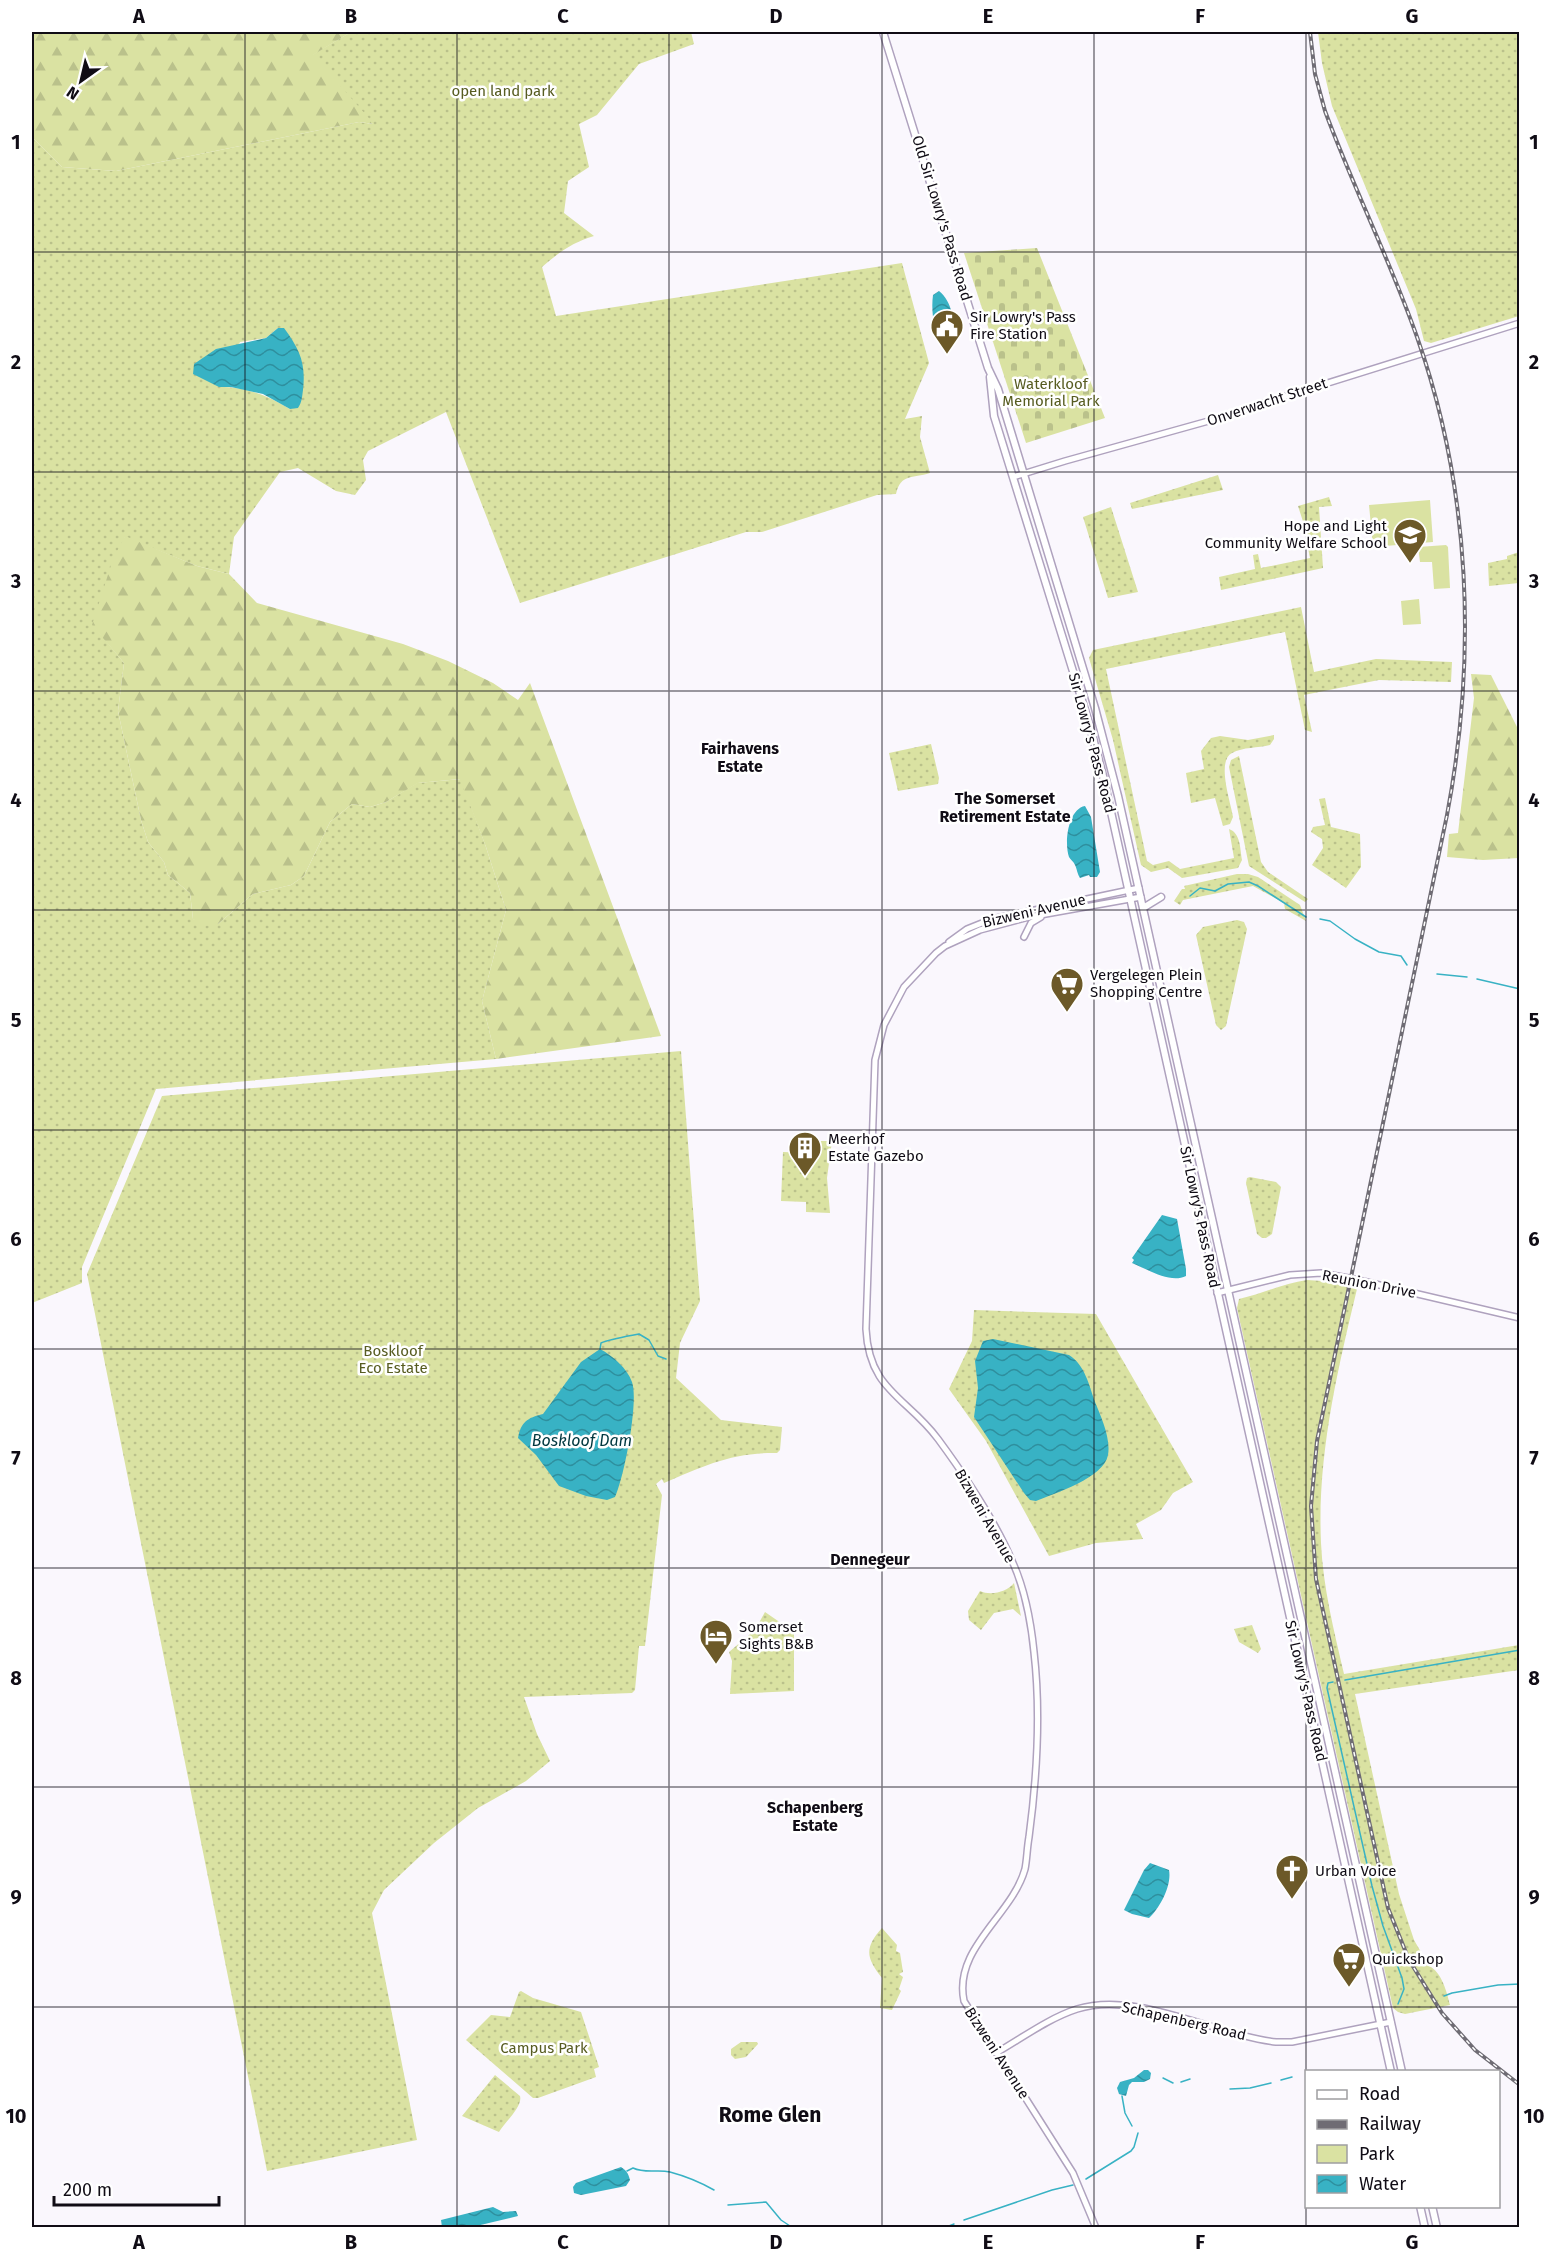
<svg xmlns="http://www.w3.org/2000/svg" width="1551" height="2259" viewBox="0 0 1551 2259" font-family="'Fira Sans',sans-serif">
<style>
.green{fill:url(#green-dots);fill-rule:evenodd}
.forest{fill:url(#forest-firs)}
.cemetery{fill:url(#cemetery-stones)}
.pitch{fill:#dae2a2}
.water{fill:url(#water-waves)}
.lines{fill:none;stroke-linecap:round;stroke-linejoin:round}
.stream{stroke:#38b2c4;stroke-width:1.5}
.tertiary-casing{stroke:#afa2be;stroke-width:8}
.secondary-casing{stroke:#afa2be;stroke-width:9}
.tertiary{stroke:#fff;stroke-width:5}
.secondary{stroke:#fff;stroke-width:6}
.rail-casing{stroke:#6f6c74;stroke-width:4}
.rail{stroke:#fff;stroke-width:1.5;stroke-dasharray:4.5;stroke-linecap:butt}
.grid{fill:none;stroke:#100c15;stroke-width:1.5;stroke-opacity:0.55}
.labels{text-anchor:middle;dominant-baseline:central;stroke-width:5;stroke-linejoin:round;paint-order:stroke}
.park-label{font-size:15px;fill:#575c21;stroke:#fff}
.street-label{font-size:15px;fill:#100c15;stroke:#fff}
.poi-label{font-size:15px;fill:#100c15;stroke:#fff;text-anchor:start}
.neighbourhood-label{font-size:16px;font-weight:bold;fill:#100c15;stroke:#fff}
.water-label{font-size:16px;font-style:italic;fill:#00373f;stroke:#fff}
.district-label{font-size:21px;font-weight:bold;fill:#100c15;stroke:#fff}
.neatline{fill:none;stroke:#100c15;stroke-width:2}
.grid-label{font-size:20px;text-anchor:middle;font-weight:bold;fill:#100c15}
</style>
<defs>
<pattern id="green-dots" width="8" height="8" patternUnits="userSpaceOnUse" patternTransform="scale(1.5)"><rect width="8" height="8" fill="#dae2a2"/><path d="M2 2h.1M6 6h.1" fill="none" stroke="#bac18b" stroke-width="1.8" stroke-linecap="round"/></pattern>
<pattern id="forest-firs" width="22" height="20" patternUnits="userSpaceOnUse" patternTransform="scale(1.5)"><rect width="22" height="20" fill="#dae2a2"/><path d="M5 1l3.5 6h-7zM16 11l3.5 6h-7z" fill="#bac18b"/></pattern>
<pattern id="cemetery-stones" width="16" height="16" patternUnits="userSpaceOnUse" patternTransform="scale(1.5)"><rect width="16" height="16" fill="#dae2a2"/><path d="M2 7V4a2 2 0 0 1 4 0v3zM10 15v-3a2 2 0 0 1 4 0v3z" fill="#bac18b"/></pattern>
<pattern id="water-waves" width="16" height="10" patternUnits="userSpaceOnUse" patternTransform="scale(1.5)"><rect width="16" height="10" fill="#38b2c4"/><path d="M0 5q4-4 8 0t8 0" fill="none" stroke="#2e8f9e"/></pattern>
</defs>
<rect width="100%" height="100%" fill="#faf7fd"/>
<path class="green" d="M351,32H691L694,44L639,64L597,115L579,124L589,167L568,181L564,213L594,236C573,242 558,253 542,267L556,316L902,263L929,363L905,419L922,416L920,437L930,473C912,479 901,473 896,494L877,495L762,532H746L520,603L446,412L368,451L363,460L366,480L355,495L336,491L298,468L280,472L234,537L229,574L197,566L125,537L93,625L124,663L118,711L141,820L148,842L164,862L168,875L190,893L193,919L218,924L253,894L291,885L304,876L330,822L352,804L370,807L386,802L417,783L461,779L486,847L506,910L482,1001L496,1059L156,1089L82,1267V1283L32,1303V137L62,167L116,171L359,122L373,124L312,55ZM278,328L290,409C266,395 247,387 219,387L240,342L266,338Z
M1318,32H1519V316L1431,343L1424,341L1416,309L1332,106L1322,63Z
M1218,475L1223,490L1132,509L1130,503Z
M1329,497L1332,506L1319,507L1323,568L1221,590L1219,577L1255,569L1253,555L1258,554L1261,568L1310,558L1307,543L1308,537L1298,506Z
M1111,507L1138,592L1108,598L1083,517Z
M1519,552V583L1489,586L1488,563L1507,559V556Z
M1301,607L1314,672L1376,659L1452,662L1451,682L1379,680L1304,695L1312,732L1305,730L1285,632L1106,669L1147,861L1153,865L1169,861L1180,869L1234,858L1229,829C1241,833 1240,850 1242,860L1238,868L1182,878L1168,868L1151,872L1141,865L1113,740L1089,658L1093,650Z
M1274,735V739L1270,745C1258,748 1243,747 1232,753C1216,761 1231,803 1233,817L1230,824L1223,826L1215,798L1191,803L1186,773L1204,769L1201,751L1211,738L1220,736L1248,740Z
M931,744L939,778L938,784L898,791L889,753Z
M1239,756L1261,862L1268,872L1308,899L1305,902L1249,866L1229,767L1231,760Z
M1325,798L1331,827L1360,834L1361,867L1346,888L1312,865L1323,848L1322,839L1311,832L1313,827L1325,825L1319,799Z
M1237,874H1248L1258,877L1300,905L1306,921L1285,909L1284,903L1253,886L1183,900L1180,905L1174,901L1182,889H1185L1184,886Z
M1237,920L1244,922L1247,929L1226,1026L1221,1030L1216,1025L1196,935L1203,927Z
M681,1051L700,1301L680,1343L676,1378L721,1420L782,1427L780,1450L777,1453C733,1452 703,1466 664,1483L662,1479L656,1484L662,1495L645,1646H639L635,1690L632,1693L524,1697L537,1734L550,1761L526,1781L478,1808L434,1843L384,1890L372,1913L417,2140L267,2171L87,1274L162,1096Z
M808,1141H832L827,1178L830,1213L806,1212V1202L781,1201L783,1152L807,1153Z
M1250,1177L1276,1182L1281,1187L1272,1234L1266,1238H1262L1257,1234L1246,1183L1247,1178Z
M1307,1280L1338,1282L1357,1289C1337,1372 1317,1457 1321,1543C1323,1587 1334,1631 1344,1674L1519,1645V1670L1355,1694L1399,1894L1414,1940L1429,1966C1442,1972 1447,1993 1450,2005L1405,2014L1398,2012L1393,2008L1237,1308L1239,1299C1262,1294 1284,1283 1307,1280Z
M974,1310L1096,1314L1193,1482L1173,1493L1161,1510L1136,1524L1143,1539L1096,1543L1049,1556L986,1441L949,1389L972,1341Z
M1014,1583L1021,1616L1013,1609L994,1613L981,1630L969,1620L968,1611L980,1591C991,1596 1007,1592 1014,1583Z
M765,1612L794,1632V1691L730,1694L732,1661L729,1652L755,1630Z
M1252,1625L1261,1649L1258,1653L1239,1642L1234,1629Z
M882,1928L897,1945L896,1951L900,1953L903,1972L899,1974L903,1977L899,1989L901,1991L892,2010L880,2008L882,1978C866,1958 864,1948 882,1928Z
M521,1991L533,1998L581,2012L599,2067L594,2069L596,2077L538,2098H533L466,2040L491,2015L510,2017L519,1992Z
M741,2042H757L758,2044L746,2057L735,2059L731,2055V2049Z
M495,2075L520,2096C523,2106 505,2122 499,2132L462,2116Z"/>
<path class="forest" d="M32,32H351L313,55L374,124L359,122L116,171L62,167L32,137Z
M125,536L197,566L229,574L257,603L403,644L448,661L493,683L518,700L530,683L661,1036L496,1059L482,1001L506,910L486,847L460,779L418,783L386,802L370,807L352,804L330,822L304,876L291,885L253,894L218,924L204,926L193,919L190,893L168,875L164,862L148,842L141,820L118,711L124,663L92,625L113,559Z
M1471,674L1491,675L1517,727L1519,728V858L1483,860L1447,857L1449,834L1458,833L1474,698Z"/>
<path class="cemetery" d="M1037,248L1105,418L1026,443L964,253Z"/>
<path class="pitch" d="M1430,500L1433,542L1373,547L1369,505Z
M1446,545L1448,547L1450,588L1434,589L1432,562H1420L1418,547Z
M1419,599L1421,624L1403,625L1401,601Z"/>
<path class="water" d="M939,291C952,301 955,323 955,339L949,345L944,344C933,333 931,310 933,295Z
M278,328H284C300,350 306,363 303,390C302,397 302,402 298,408L290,409L263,394L231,387H219L193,374L194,364L216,349L266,338Z
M1085,806L1091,817L1100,872L1097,877H1090L1089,875L1080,878C1077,873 1077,869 1075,865C1074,862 1070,859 1069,857C1064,843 1068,809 1085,806Z
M1162,1215L1177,1219L1186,1269V1276C1170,1284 1147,1269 1132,1263L1134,1260L1132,1258Z
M993,1339L1069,1355C1085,1365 1089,1385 1095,1402C1101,1417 1111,1438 1108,1455C1104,1478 1055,1493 1036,1501L1030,1500L1024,1493L974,1417L978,1388L975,1361L983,1341Z
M600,1349C613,1356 627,1368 632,1382C639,1401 624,1478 615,1497L607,1500L586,1496L559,1486L536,1455L518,1438C521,1422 527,1418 543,1414L581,1362Z
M1150,1863L1169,1870C1172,1885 1160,1908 1149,1918L1132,1914L1124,1910L1144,1870Z
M1144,2070H1148L1151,2073L1150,2079L1144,2082H1132L1129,2085L1126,2096L1119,2094L1117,2088L1120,2082L1134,2078Z
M621,2167C627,2171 628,2173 630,2180L626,2186L581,2195L574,2193L573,2187L576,2183Z
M493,2207L503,2212L516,2211L518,2216L472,2227H442L441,2220Z"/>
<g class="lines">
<path class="stream" d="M1190,896L1200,888L1215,891L1228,884L1249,882L1258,886L1306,917
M1320,919L1330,921L1355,939L1379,952L1401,956L1407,965
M1437,974L1467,977
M1477,979L1520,989
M600,1349L601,1343C610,1339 629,1336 639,1334L649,1340L658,1356L666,1359
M1345,1680L1520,1650
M1333,1682L1328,1683L1327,1688L1372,1886L1383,1926L1402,1978L1404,1989L1398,2004
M1444,1996L1452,1993L1498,1985L1520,1984
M1163,2078L1173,2083
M1281,2080L1292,2077
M1181,2082L1190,2079
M1230,2089L1250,2088L1271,2083
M1122,2096L1125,2113L1132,2126
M627,2171L633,2168C646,2174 657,2169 670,2172C685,2176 700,2182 714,2190
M1086,2179L1131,2151L1134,2147L1138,2133
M728,2205L766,2202L781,2220L793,2228
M964,2220L1052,2190L1073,2185
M944,2228L954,2224"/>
<g class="tertiary-casing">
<path id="tertiary" d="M1013,477L1065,461L1230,415L1254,406L1520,323
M1024,937L1031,923L1041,917
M949,942L967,929L992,919L1139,888
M1217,1293L1290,1275L1321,1273L1354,1279L1520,1318
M996,2053C1022,2038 1049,2018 1077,2009C1137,1990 1215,2035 1276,2042H1292L1391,2022
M1096,2228L1073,2173L964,2001C953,1948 1012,1916 1025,1869C1027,1859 1027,1848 1029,1837C1037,1777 1041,1713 1034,1652C1031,1622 1025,1590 1013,1563C995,1520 966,1477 938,1439C907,1397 869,1391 866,1329L875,1060L884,1025L904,987L936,953L945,946L980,930L1029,917L1141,897"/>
</g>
<g class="secondary-casing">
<path id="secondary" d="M883,32L988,368L998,389L1095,708L1118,796L1402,2072
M990,377L994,416L1089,723L1103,776L1391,2072
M1143,908L1161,897
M1420,2206L1425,2228
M1432,2206L1437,2228"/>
</g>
<use href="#tertiary" class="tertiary"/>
<use href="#secondary" class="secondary"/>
<g class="rail-casing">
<path id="rail" d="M1310,32L1315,74L1325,111C1353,187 1390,260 1417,337C1471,490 1477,657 1447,815L1317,1441L1311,1506L1316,1579L1388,1908L1409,1960L1442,2013L1475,2050L1520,2085"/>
</g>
<use href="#rail" class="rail"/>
</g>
<path class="grid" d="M245,32V2228M457,32V2228M669,32V2228M882,32V2228M1094,32V2228M1306,32V2228M32,252H1520M32,472H1520M32,691H1520M32,910H1520M32,1130H1520M32,1349H1520M32,1568H1520M32,1787H1520M32,2007H1520"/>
<defs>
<g id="civic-pin" transform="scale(1.725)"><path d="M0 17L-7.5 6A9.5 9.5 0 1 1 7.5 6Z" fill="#6c5928" stroke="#fff"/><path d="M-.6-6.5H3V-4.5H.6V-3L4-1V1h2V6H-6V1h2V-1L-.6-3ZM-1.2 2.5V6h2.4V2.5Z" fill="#fff"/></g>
<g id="school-pin" transform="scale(1.725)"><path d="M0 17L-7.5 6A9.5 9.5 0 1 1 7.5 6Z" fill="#6c5928" stroke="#fff"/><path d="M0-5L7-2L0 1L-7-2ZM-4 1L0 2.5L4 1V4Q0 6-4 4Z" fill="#fff"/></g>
<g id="supermarket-pin" transform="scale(1.725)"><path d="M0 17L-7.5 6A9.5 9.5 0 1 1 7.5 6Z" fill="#6c5928" stroke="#fff"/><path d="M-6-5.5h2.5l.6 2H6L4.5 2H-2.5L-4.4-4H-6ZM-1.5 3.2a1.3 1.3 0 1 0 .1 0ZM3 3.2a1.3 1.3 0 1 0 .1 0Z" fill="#fff"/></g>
<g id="building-pin" transform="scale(1.725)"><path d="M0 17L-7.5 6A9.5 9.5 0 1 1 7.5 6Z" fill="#6c5928" stroke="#fff"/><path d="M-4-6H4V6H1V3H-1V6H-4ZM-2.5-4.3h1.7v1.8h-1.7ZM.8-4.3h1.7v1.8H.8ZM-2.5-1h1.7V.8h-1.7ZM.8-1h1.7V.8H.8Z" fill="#fff"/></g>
<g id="hotel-pin" transform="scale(1.725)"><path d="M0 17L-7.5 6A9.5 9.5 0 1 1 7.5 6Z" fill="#6c5928" stroke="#fff"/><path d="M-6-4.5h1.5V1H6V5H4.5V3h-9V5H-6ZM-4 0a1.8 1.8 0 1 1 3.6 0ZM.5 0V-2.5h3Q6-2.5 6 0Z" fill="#fff"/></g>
<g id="church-pin" transform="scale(1.725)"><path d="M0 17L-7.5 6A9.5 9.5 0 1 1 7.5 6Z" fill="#6c5928" stroke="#fff"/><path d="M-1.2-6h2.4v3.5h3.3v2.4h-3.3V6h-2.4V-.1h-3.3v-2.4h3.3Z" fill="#fff"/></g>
</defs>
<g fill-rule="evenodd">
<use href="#civic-pin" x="947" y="326"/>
<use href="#school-pin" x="1410" y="535"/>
<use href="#supermarket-pin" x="1067" y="984"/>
<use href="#building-pin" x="805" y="1148"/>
<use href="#hotel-pin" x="716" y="1636"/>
<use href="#church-pin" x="1292" y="1871"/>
<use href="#supermarket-pin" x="1349" y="1959"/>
</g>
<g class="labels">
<g class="park-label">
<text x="503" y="91">open land park</text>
<text x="1051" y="384">Waterkloof<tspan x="1051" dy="17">Memorial Park</tspan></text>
<text x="393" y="1351">Boskloof<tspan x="393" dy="17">Eco Estate</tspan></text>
<text x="544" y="2048">Campus Park</text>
</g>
<g class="street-label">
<text transform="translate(942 218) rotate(73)">Old Sir Lowry's Pass Road</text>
<text transform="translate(1267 402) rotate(-18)">Onverwacht Street</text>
<text transform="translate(1092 743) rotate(75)">Sir Lowry's Pass Road</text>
<text transform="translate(1034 911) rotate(-13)">Bizweni Avenue</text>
<text transform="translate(1200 1217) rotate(78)">Sir Lowry's Pass Road</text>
<text transform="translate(1369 1284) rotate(11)">Reunion Drive</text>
<text transform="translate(985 1516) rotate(60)">Bizweni Avenue</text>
<text transform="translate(1306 1691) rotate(77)">Sir Lowry's Pass Road</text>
<text transform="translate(1184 2021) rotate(13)">Schapenberg Road</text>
<text transform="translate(997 2053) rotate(57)">Bizweni Avenue</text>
</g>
<g class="poi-label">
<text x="970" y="317">Sir Lowry's Pass<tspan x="970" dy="17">Fire Station</tspan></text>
<text x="1387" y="526" text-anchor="end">Hope and Light<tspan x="1387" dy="17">Community Welfare School</tspan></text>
<text x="1090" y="975">Vergelegen Plein<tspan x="1090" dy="17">Shopping Centre</tspan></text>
<text x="828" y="1139">Meerhof<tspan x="828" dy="17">Estate Gazebo</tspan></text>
<text x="739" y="1627">Somerset<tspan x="739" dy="17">Sights B&amp;B</tspan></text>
<text x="1315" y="1871">Urban Voice</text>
<text x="1372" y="1959">Quickshop</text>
</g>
<g class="neighbourhood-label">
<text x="740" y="748">Fairhavens<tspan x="740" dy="18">Estate</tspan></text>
<text x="1005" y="798">The Somerset<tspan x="1005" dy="18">Retirement Estate</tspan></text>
<text x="870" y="1559">Dennegeur</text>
<text x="815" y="1807">Schapenberg<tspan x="815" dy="18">Estate</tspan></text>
</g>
<g class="water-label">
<text x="582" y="1440">Boskloof Dam</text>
</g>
<g class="district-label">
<text x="770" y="2115">Rome Glen</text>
</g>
</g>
<rect width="1551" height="2259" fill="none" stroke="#ffffff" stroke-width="66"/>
<rect x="1305" y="2070" width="195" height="138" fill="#ffffff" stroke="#9f9ea1" stroke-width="1.5"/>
<rect x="1317" y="2090" width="30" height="9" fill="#ffffff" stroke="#9f9ea1" stroke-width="1.5"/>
<text x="1359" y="2100" font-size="18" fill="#100c15">Road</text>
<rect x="1317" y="2120" width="30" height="9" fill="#6f6c74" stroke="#9f9ea1" stroke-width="1.5"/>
<text x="1359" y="2130" font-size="18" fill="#100c15">Railway</text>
<rect x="1317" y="2145" width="30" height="18" fill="#dae2a2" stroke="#9f9ea1" stroke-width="1.5"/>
<text x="1359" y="2160" font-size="18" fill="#100c15">Park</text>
<rect x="1317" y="2175" width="30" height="18" fill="url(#water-waves)" stroke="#9f9ea1" stroke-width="1.5"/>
<text x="1359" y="2190" font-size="18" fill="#100c15">Water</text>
<g transform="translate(81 81) rotate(214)" stroke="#ffffff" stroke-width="4.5" paint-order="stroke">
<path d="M0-4.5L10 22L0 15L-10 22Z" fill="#100c15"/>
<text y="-9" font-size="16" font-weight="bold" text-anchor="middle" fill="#100c15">N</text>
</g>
<path d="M54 2196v9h165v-9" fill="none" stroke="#100c15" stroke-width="3"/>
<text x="63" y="2196" font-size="18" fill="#100c15" stroke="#ffffff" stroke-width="4.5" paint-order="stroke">200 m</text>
<rect x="33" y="33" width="1485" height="2193" class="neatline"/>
<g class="grid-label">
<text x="139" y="23">A</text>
<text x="351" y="23">B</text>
<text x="563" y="23">C</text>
<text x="776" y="23">D</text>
<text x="988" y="23">E</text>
<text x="1200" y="23">F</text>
<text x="1412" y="23">G</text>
<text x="16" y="149">1</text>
<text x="1534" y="149">1</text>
<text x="16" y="369">2</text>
<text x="1534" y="369">2</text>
<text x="16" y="588">3</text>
<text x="1534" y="588">3</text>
<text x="16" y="807">4</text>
<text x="1534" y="807">4</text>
<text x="16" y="1027">5</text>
<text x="1534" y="1027">5</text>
<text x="16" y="1246">6</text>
<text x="1534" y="1246">6</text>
<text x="16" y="1465">7</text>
<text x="1534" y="1465">7</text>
<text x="16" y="1685">8</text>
<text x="1534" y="1685">8</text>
<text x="16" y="1904">9</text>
<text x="1534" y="1904">9</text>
<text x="16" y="2123">10</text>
<text x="1534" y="2123">10</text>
<text x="139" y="2249">A</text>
<text x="351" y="2249">B</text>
<text x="563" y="2249">C</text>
<text x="776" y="2249">D</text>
<text x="988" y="2249">E</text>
<text x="1200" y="2249">F</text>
<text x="1412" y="2249">G</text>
</g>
</svg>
